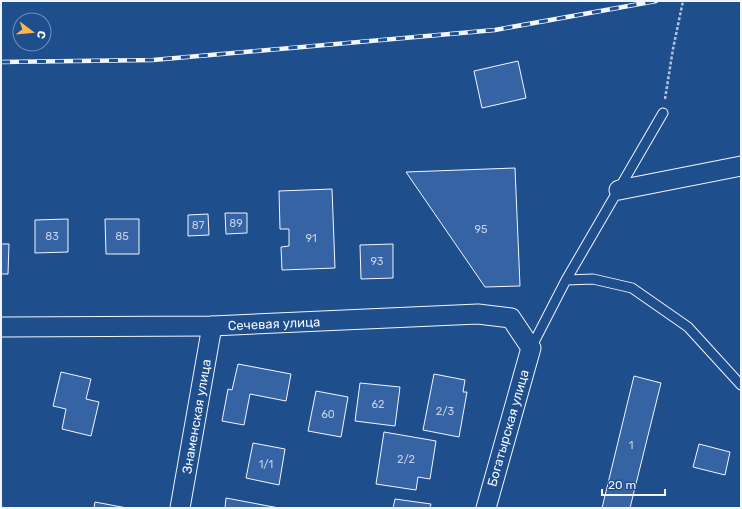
<svg xmlns="http://www.w3.org/2000/svg" width="742" height="509" viewBox="0 0 742 509" font-family="Rubik,sans-serif">
<style>
.building{fill:#3563a3;stroke:#f2f6ff}
.lines{fill:none;stroke-linecap:round;stroke-linejoin:round}
.lane-casing{stroke:#f2f6ff;stroke-width:11}
.street-casing{stroke:#f2f6ff;stroke-width:21}
.path{stroke:#b3c4dc;stroke-width:2.5;stroke-dasharray:3 2;stroke-linecap:butt}
.lane{stroke:#1f4e8c;stroke-width:9}
.street{stroke:#1f4e8c;stroke-width:19}
.rail-casing{stroke:#f2f6ff;stroke-width:4.5}
.rail{stroke:#1f4e8c;stroke-width:3;stroke-dasharray:9;stroke-linecap:butt}
.labels{text-anchor:middle;dominant-baseline:central;stroke-width:3;stroke-linejoin:round;paint-order:stroke}
.number-label{font-size:11px;fill:#c3d1e8}
.street-label{font-size:13px;fill:#f2f6ff;stroke:#1f4e8c}
</style>
<rect width="100%" height="100%" fill="#1f4e8c"/>
<path class="building" d="M518,61L526,98L482,108L474,71Z
M515,168L520,286L485,287L406,172Z
M332,189L335,268L282,270L281,247L289,246V229H280L279,191Z
M225,213H247V233L226,234Z
M208,214L209,235L188,236V215Z
M68,219V252L35,253V220Z
M105,219H139V254H106Z
M1,244H9L8,274H1Z
M393,244V278L361,279L360,245Z
M238,364L291,374L286,401L250,394L244,425L222,421L228,389L232,390Z
M61,372L91,379L86,399L99,402L91,436L62,429L66,409L53,406Z
M434,374L465,380L463,392H467L459,437L423,430Z
M634,376L661,383L630,508H602Z
M360,383L400,387L395,426L355,421Z
M316,391L348,397L341,437L308,431Z
M384,432L436,441L430,479L418,477L416,490L376,484Z
M253,443L285,449L279,485L246,478Z
M699,444L730,452L725,475L693,467Z
M226,498L279,508H225Z
M395,499L431,504L430,508H393Z
M95,502L127,508H94Z"/>
<g class="lines">
<g class="lane-casing">
<path id="lane" d="M566,280L593,279L632,288L688,327L741,385
M531,348L566,280L663,113"/>
</g>
<g class="street-casing">
<g id="street">
<path d="M619,190L741,166"/>
<path id="s1" d="M1,327L212,326L478,314L511,318L531,348L486,508"/>
<path id="s2" d="M180,508L212,326"/>
</g>
</g>
<path class="path" d="M665,99L673,49L683,1"/>
<use href="#lane" class="lane"/>
<use href="#street" class="street"/>
<g class="rail-casing">
<path id="rail" d="M1,62L153,60L495,30L656,1"/>
</g>
<use href="#rail" class="rail"/>
</g>
<g class="labels">
<g class="number-label">
<text x="236" y="223">89</text>
<text x="198" y="225">87</text>
<text x="481" y="229">95</text>
<text x="52" y="236">83</text>
<text x="122" y="236">85</text>
<text x="311" y="238">91</text>
<text x="377" y="261">93</text>
<text x="378" y="404">62</text>
<text x="445" y="411">2/3</text>
<text x="328" y="414">60</text>
<text x="631" y="445">1</text>
<text x="406" y="459">2/2</text>
<text x="266" y="464">1/1</text>
</g>
<g class="street-label">
<text stroke="none"><textPath href="#s1" startOffset="273">Сечевая улица</textPath></text>
<text stroke="none"><textPath href="#s2" startOffset="93">Знаменская улица</textPath></text>
<text transform="translate(508 428) rotate(-74)">Богатырская улица</text>
</g>
</g>
<rect width="742" height="509" fill="none" stroke="#f2f6ff" stroke-width="4"/>
<g transform="translate(32 32) rotate(106)"><circle r="19" fill="#1f4e8c" stroke="#7391ba"/>
<path d="M0-3L7 15L0 10L-7 15Z" fill="#ffb74d"/>
<text y="-6" font-size="11" font-weight="bold" text-anchor="middle" fill="#f2f6ff">С</text>
</g>
<path d="M602 489v6h63v-6" fill="none" stroke="#f2f6ff" stroke-width="2"/>
<text x="608" y="489" font-size="12" fill="#f2f6ff" stroke="#1f4e8c" stroke-width="3" paint-order="stroke">20 m</text>
</svg>
